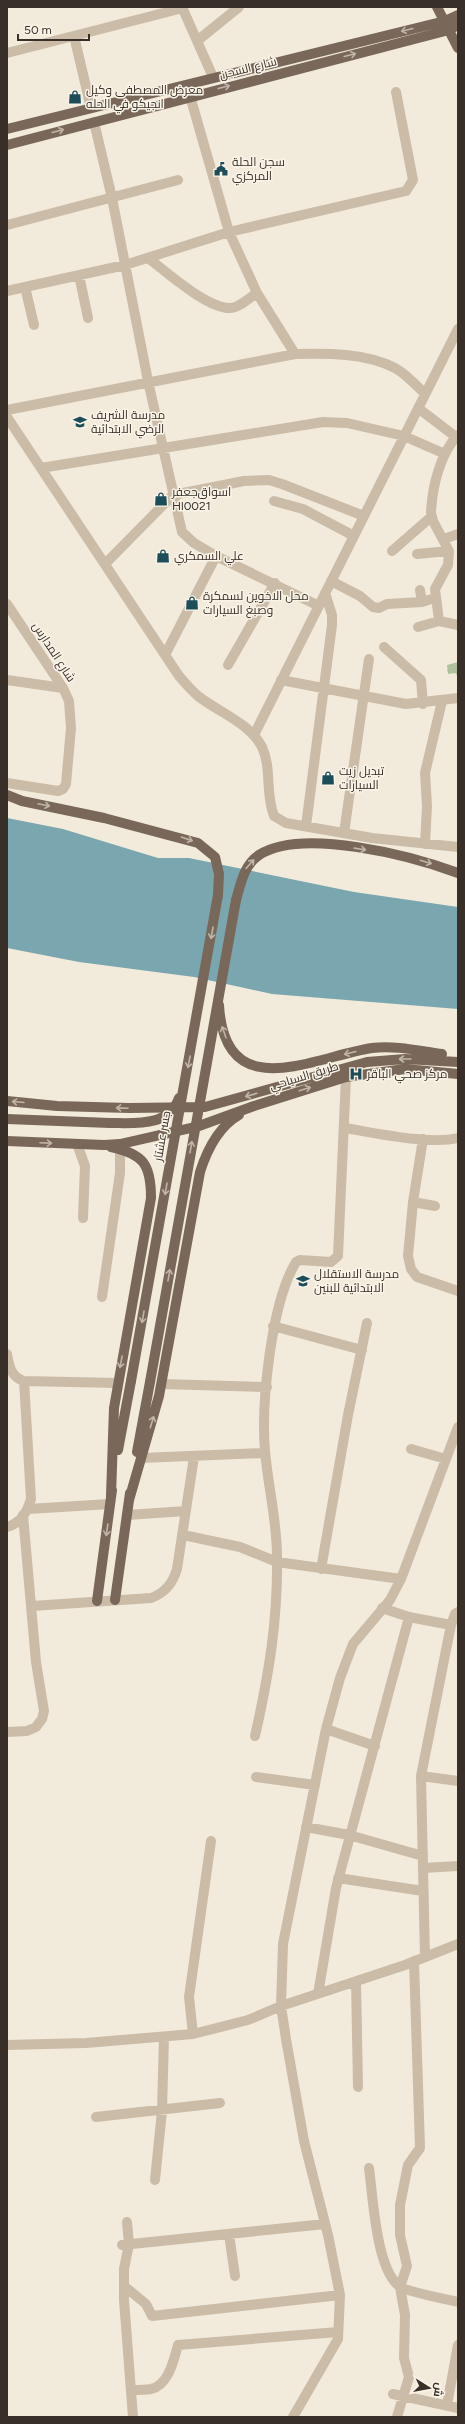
<svg xmlns="http://www.w3.org/2000/svg" width="465" height="2424" viewBox="0 0 465 2424" font-family="Figtree,Cairo,sans-serif">
<style>
.park{fill:url(#park-crowns)}
.water{fill:#7aa6b0}
.lines{fill:none;stroke-linecap:round;stroke-linejoin:round}
.minor{stroke:#cbbca7;stroke-width:10}
.major{stroke:#796859;stroke-width:10}
.major-bridge{stroke:#796859;stroke-width:10}
.oneway{stroke:#c0b5a8}
.labels{text-anchor:middle;dominant-baseline:central;stroke-width:3;stroke-linejoin:round;paint-order:stroke}
.street-label{font-size:12px;fill:#372f28;stroke:#faf4e8}
.poi-label{font-size:12px;fill:#372f28;stroke:#faf4e8;text-anchor:start}
</style>
<defs>
<pattern id="park-crowns" width="20" height="18" patternUnits="userSpaceOnUse"><rect width="20" height="18" fill="#afc29b"/><path d="M2 6a3 3 0 1 1 6 0M12 15a3 3 0 1 1 6 0" fill="none" stroke="#8f9e7e"/></pattern>
</defs>
<rect width="100%" height="100%" fill="#f2ebdb"/>
<path class="park" d="M458,662V676L455,673L448,674L447,665Z"/>
<path class="water" d="M7,818L63,829L158,858H189L354,892L458,907V1009L272,994L194,977L79,962L7,948Z"/>
<g class="lines">
<path class="minor" d="M182,7L213,77
M74,36L91,108
M197,41L239,7
M7,53L183,8
M190,96L229,232L257,293L295,354
M94,122L112,198L148,381L182,532L194,543L216,556L319,606
M7,225L178,180
M148,258C167,272 206,308 230,308C239,308 249,298 257,293
M79,275L88,318
M25,287L34,325
M7,291L125,265L229,232L406,191L413,180L396,92
M418,408L456,437
M7,410L295,354C327,353 366,353 395,368C406,374 416,385 425,394
M7,417L179,676C185,683 191,690 198,696C218,712 250,723 262,747C272,768 265,794 274,816L286,823L372,838L458,847
M458,435C440,453 432,488 431,513L433,521L449,551L448,565L435,589L439,621L458,625
M41,468L323,422L347,423L404,436L445,454
M274,501L303,509L354,536
M444,539L458,534
M392,551L431,517
M417,554L449,551
M105,564L173,495L244,481L269,480L282,484L364,516
M331,581L360,596L373,607L379,608L387,604L422,602L435,598
M420,590L422,602
M7,604L63,688L69,701L71,728L66,784L63,789L58,791L7,783
M418,627L439,621
M384,647L421,680L423,704
M165,655L216,556
M228,665L275,583
M7,680L63,688
M281,680L406,704L458,698
M254,735L458,329
M306,826L332,625V615L325,593
M344,833L369,659
M425,844L427,806L425,773L442,701
M345,1128C376,1133 429,1145 458,1138
M423,1139L413,1202L408,1256L411,1269L417,1277L458,1291
M77,1144L85,1166L83,1218
M413,1202L435,1206
M102,1297L120,1173V1144
M273,1326L362,1350
M7,1354C9,1366 11,1377 24,1381L117,1383
M162,1384L267,1387
M411,1449L446,1459
M141,1458L265,1453
M28,1509L110,1504
M127,1515L186,1511
M7,1527C21,1523 27,1512 31,1499L24,1381
M183,1535L240,1547L277,1562L401,1579
M321,1569L348,1415L367,1323
M32,1606L151,1598C165,1593 173,1583 177,1569L194,1457
M382,1608L409,1617L451,1625
M326,1729L375,1746
M7,1732L27,1731L36,1727L42,1719L44,1711L36,1662L23,1515
M255,1736C269,1674 278,1620 277,1556C277,1521 268,1486 265,1451C261,1404 271,1303 296,1262L300,1260L331,1262L338,1256L346,1077
M421,1776L458,1781
M256,1777L315,1785
M306,1827L349,1835L423,1856
M423,1868L458,1866
M338,1878L423,1891
M425,1957L421,1776L451,1625L455,1614L458,1612
M356,1981L358,2087
M318,1994L336,1888L409,1617
M193,2034L189,1997L211,1841
M7,2045L86,2043L193,2034L248,2020L281,2006L405,1965L458,1944
M96,2117L220,2103
M369,2168C373,2197 376,2268 399,2286C406,2292 446,2299 458,2302
M155,2180L162,2111L164,2037
M127,2222L129,2244L124,2269V2300L133,2417
M229,2234L235,2276
M122,2245L325,2224
M124,2286L146,2304L152,2316L340,2295
M131,2390C138,2390 145,2390 151,2389C169,2385 174,2359 178,2345L338,2332
M393,2394L458,2408
M447,2405L458,2345
M293,2417L338,2339L340,2295L328,2235L304,2141L286,2039L281,2006L283,1944L326,1729L340,1678L353,1644L390,1600L401,1579L458,1427
M397,2417L409,2377L404,2358L405,2315L400,2287L407,2266L400,2235V2205L408,2165L420,2148L414,1961"/>
<path class="major" d="M437,7L458,48
M7,129L445,21L458,15
M7,145L449,30L458,25
M7,795L22,801L104,818L198,843L215,857L219,874L218,895
M236,900C241,883 244,865 259,855C302,827 412,856 458,873
M219,1005C225,1107 313,1057 372,1048C395,1045 420,1051 442,1054
M7,1101L57,1106L129,1108L205,1107L367,1062L405,1059L458,1062
M7,1119L110,1123
M7,1141L104,1145L120,1144L199,1126L254,1106L346,1077L405,1069L458,1074
M111,1147C144,1154 151,1165 151,1198L114,1408L111,1496
M118,1450L131,1381
M137,1452L150,1382
M129,1500L159,1396L200,1172C207,1150 218,1127 239,1115
M115,1600L130,1493
M97,1601L112,1490"/>
<path class="major-bridge" d="M110,1123C136,1123 169,1127 179,1098
M131,1381L218,895
M150,1382L236,900"/>
</g>
<defs><path id="oneway-shaft" d="M-6 0H5M1.5-3L5.5 0L1.5 3" fill="none" stroke-width="1.6" stroke-linecap="round" stroke-linejoin="round"/></defs>
<g class="oneway">
<use href="#oneway-shaft" transform="translate(407 30) rotate(166)"/>
<use href="#oneway-shaft" transform="translate(350 55) rotate(-14)"/>
<use href="#oneway-shaft" transform="translate(224 87) rotate(-14)"/>
<use href="#oneway-shaft" transform="translate(58 131) rotate(-15)"/>
<use href="#oneway-shaft" transform="translate(44 805) rotate(12)"/>
<use href="#oneway-shaft" transform="translate(187 839) rotate(19)"/>
<use href="#oneway-shaft" transform="translate(360 849) rotate(8)"/>
<use href="#oneway-shaft" transform="translate(426 862) rotate(17)"/>
<use href="#oneway-shaft" transform="translate(250 864) rotate(-48)"/>
<use href="#oneway-shaft" transform="translate(212 933) rotate(100)"/>
<use href="#oneway-shaft" transform="translate(224 1032) rotate(-109)"/>
<use href="#oneway-shaft" transform="translate(350 1053) rotate(166)"/>
<use href="#oneway-shaft" transform="translate(405 1059) rotate(-180)"/>
<use href="#oneway-shaft" transform="translate(189 1062) rotate(101)"/>
<use href="#oneway-shaft" transform="translate(305 1089) rotate(-18)"/>
<use href="#oneway-shaft" transform="translate(251 1095) rotate(164)"/>
<use href="#oneway-shaft" transform="translate(18 1102) rotate(-175)"/>
<use href="#oneway-shaft" transform="translate(122 1108) rotate(-178)"/>
<use href="#oneway-shaft" transform="translate(46 1143) rotate(2)"/>
<use href="#oneway-shaft" transform="translate(191 1147) rotate(-80)"/>
<use href="#oneway-shaft" transform="translate(166 1189) rotate(100)"/>
<use href="#oneway-shaft" transform="translate(169 1275) rotate(-80)"/>
<use href="#oneway-shaft" transform="translate(143 1317) rotate(100)"/>
<use href="#oneway-shaft" transform="translate(121 1362) rotate(101)"/>
<use href="#oneway-shaft" transform="translate(152 1422) rotate(-73)"/>
<use href="#oneway-shaft" transform="translate(107 1530) rotate(98)"/>
</g>
<defs>
<g id="shop-bare" transform="scale(1.08)"><path d="M-5-2.5h2.3a2.7 3.5 0 0 1 5.4 0H5L5.5 6h-11ZM-1.5-2.5h3a1.5 2.3 0 0 0-3 0Z" fill="#1d4d59" stroke="#faf4e8" stroke-width="2.5" paint-order="stroke"/></g>
<g id="civic-bare" transform="scale(1.08)"><path d="M-.6-6.5H3V-4.5H.6V-3L4-1V1h2V6H-6V1h2V-1L-.6-3ZM-1.2 2.5V6h2.4V2.5Z" fill="#1d4d59" stroke="#faf4e8" stroke-width="2.5" paint-order="stroke"/></g>
<g id="school-bare" transform="scale(1.08)"><path d="M0-5L7-2L0 1L-7-2ZM-4 1L0 2.5L4 1V4Q0 6-4 4Z" fill="#1d4d59" stroke="#faf4e8" stroke-width="2.5" paint-order="stroke"/></g>
<g id="hospital-bare" transform="scale(1.08)"><path d="M-5-5h3v3.5h4V-5h3V5h-3V1.5h-4V5h-3Z" fill="#1d4d59" stroke="#faf4e8" stroke-width="2.5" paint-order="stroke"/></g>
</defs>
<g fill-rule="evenodd">
<use href="#shop-bare" x="75" y="97"/>
<use href="#civic-bare" x="221" y="169"/>
<use href="#school-bare" x="80" y="422"/>
<use href="#shop-bare" x="161" y="499"/>
<use href="#shop-bare" x="163" y="556"/>
<use href="#shop-bare" x="192" y="603"/>
<use href="#shop-bare" x="328" y="778"/>
<use href="#hospital-bare" x="356" y="1074"/>
<use href="#school-bare" x="303" y="1281"/>
</g>
<g class="labels">
<g class="street-label">
<text transform="translate(248 68) rotate(-14)">شارع السجن</text>
<text transform="translate(54 652) rotate(57)">شارع المدارس</text>
<text transform="translate(304 1076) rotate(-17)">طريق السياحي</text>
<text transform="translate(162 1136) rotate(-80)">جسر عشتار</text>
</g>
<g class="poi-label">
<text x="86" y="90">معرض المصطفى وكيل<tspan x="86" dy="14">انجيكو في الحله</tspan></text>
<text x="232" y="162">سجن الحلة<tspan x="232" dy="14">المركزي</tspan></text>
<text x="91" y="415">مدرسة الشريف<tspan x="91" dy="14">الرضي الابتدائية</tspan></text>
<text x="172" y="492">اسواق‌جعفر<tspan x="172" dy="14">Hl0021</tspan></text>
<text x="174" y="556">علي السمكري</text>
<text x="203" y="596">محل الاخوين لسمكرة<tspan x="203" dy="14">وصبغ السيارات</tspan></text>
<text x="339" y="771">تبديل زيت<tspan x="339" dy="14">السيارات</tspan></text>
<text x="367" y="1074">مركز صحي الباقر</text>
<text x="314" y="1274">مدرسة الاستقلال<tspan x="314" dy="14">الابتدائية للبنين</tspan></text>
</g>
</g>
<rect width="465" height="2424" fill="none" stroke="#372f28" stroke-width="16"/>
<g transform="translate(429 2388) rotate(101)" stroke="#faf4e8" stroke-width="3" paint-order="stroke">
<path d="M0-3L7 15L0 10L-7 15Z" fill="#372f28"/>
<text y="-6" font-size="11" font-weight="bold" text-anchor="middle" fill="#372f28">ش</text>
</g>
<path d="M18 34v6h71v-6" fill="none" stroke="#372f28" stroke-width="2"/>
<text x="24" y="34" font-size="12" fill="#372f28" stroke="#faf4e8" stroke-width="3" paint-order="stroke">50 m</text>
</svg>
